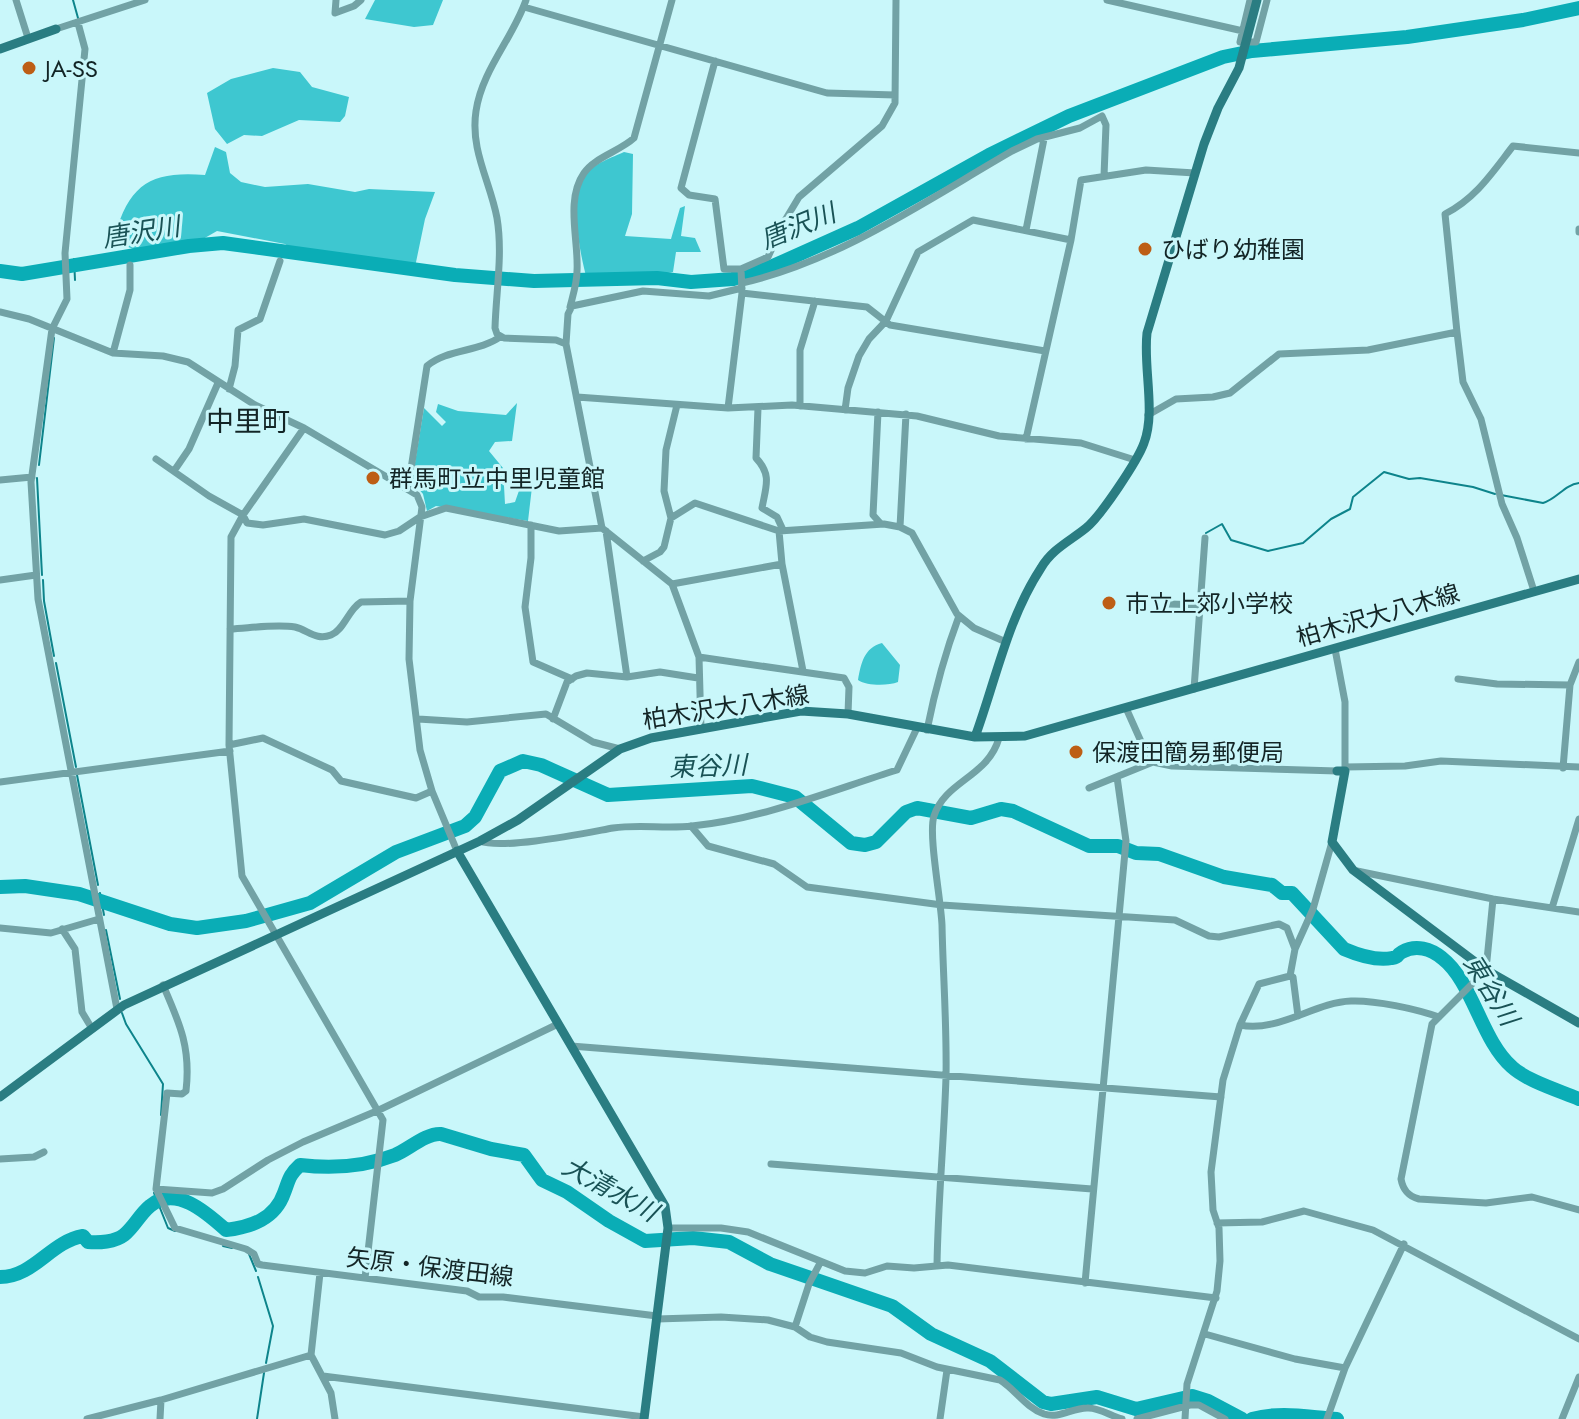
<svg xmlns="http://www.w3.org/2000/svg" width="1579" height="1419" viewBox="0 0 1579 1419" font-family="Jost,'Noto Sans JP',sans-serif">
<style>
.forest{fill:#3ec7d0}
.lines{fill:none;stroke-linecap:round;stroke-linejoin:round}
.stream{stroke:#0d848b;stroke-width:2}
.river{stroke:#0aadb6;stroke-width:14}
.street{stroke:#72a2a5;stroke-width:7}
.secondary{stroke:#2a7d82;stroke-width:9}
.poi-dot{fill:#bd5e15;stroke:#c9f7fa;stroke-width:3}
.labels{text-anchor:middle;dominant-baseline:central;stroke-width:6;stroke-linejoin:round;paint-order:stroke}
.poi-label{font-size:24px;fill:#132526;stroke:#c9f7fa;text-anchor:start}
.street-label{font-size:24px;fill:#132526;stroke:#c9f7fa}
.water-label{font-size:26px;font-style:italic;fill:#195255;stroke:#c9f7fa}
.quarter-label{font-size:28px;fill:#132526;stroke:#c9f7fa}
</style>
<rect width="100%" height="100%" fill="#c9f7fa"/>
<path class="forest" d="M375,0H443L433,25L414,27L365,19Z
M273,68L300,72L312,87L349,97L345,116L340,122L299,120L262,136L244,135L227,144L215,129L207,93L231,79Z
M215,147L226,152L230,173L241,182L265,187L308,184L355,192L369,189L435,192L425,219L415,267L308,258L285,244L217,231L189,247L146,254L128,247L115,235C130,183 152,171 205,175Z
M624,152L633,154L632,214L625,236L671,239L680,208L685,206L681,236L695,238L701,252H676L673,272L628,280H587C580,253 568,199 586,174C593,164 613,157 624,152Z
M517,403L512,441L495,442L489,451L503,468L505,504L515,502L521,485L532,487L528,521L436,506L427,511L423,494L412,481L424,408L442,426L446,422L436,412L438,404L458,411L506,415Z
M882,643L900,665L898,682C888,686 867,686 858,680C861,663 864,648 882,643Z"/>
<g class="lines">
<path class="stream" d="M73,0L78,18
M74,259L75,280
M39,465L54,338
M37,478L42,575
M1501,495L1543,503C1557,499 1564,485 1579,483
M1206,533L1222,524L1231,540L1268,551L1303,543L1331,519L1350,509L1353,497L1384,472L1409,479L1420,478L1473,487L1495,494
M43,580L44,601L54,656
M56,663L76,767
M77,775L98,885
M100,893L104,915
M106,930L120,999
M122,1013L126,1024L163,1084L161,1115
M154,1193L168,1228L175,1231
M223,1246L232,1248
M249,1254L256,1271
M258,1277L273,1326L266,1363
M257,1419L264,1373"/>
<path class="river" d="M0,271L22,274L189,246L223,243L455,275L534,281L657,278L691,282L733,279L773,266L858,228L989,155L1069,116L1223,57L1252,51L1407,37L1523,20L1579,8
M0,887L25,886L79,894L170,924L197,928L246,921L310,903L396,852L465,826L475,817L500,771L523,761L541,765L608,795L752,786L795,797L851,843L865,845L876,842L906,812L917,808L971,818L1001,809L1013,811L1089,846H1118L1136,853L1159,854L1224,877L1272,885L1282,893H1292L1344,949C1358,955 1377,961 1392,958C1400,957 1395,956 1402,952C1416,944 1431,949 1442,958C1473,982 1481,1040 1512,1067C1527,1081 1560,1091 1579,1099
M0,1277C34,1277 50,1242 83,1236L88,1242C99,1243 115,1242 124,1235C134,1227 140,1214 150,1206C175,1184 207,1213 226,1230C251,1227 275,1219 284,1193C289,1180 289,1175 300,1165C333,1169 364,1167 395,1155C409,1149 426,1133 441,1134L491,1149L524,1155L542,1180L567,1192L609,1221L645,1241L693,1238L729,1242L770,1264L892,1306L931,1334L990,1361L1043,1402L1051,1404L1097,1397L1136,1409L1192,1396L1208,1401L1242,1419
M1252,1419C1281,1411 1307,1417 1337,1419"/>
<path class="street" d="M16,0L28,38
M336,0L335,13L354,6L361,0
M526,0C513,38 482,70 476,111C470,150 490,181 497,218C503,254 496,292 495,328L497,334L504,338L556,340L566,344L602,528L672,584L699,657L701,729
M1107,0L1243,31
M1250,0L1240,42H1256L1267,0
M524,7L827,93L895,95
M78,23L85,49L65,253L67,299L52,329L31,482L38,599L117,1009
M56,29L145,0
M715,61L681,188L689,195L715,199L724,269H741
M1579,229V232
M1026,230L1044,139
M742,283C839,261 927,200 1012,151L1037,139L1080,128L1102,116L1106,125L1104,176
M742,293L867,307L890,325L1045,351
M570,307C573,295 577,283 577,271C579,241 565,200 584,173C595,157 620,151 634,138L672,0
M0,312L29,319L113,353L163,356L188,362L255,405L304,428L417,495L422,507L410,601L409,659L420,750L432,791L457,851
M1457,332L1463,382L1481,419L1502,504L1517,538L1534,591
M566,344L568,314L572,306L643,291L709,296L742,288
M113,353L130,290V265
M229,389L235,366L238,330L260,319L280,261
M577,397L728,408L792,405L917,416L999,436L1081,443L1135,460
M800,406V350L815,301
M728,408L742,293L741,269L768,257L784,222L799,197L882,126L895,103L896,0
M758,408L756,458C772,475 766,486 762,508L777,517L783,530
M845,410L848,388L859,356L869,339L886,321L918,252L973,220L1071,240
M878,412L873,515L881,524
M1148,415L1176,399L1213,397L1230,393L1279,354L1368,350L1457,332L1445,214C1476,198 1492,173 1513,146L1579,153
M304,428L243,515L231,537L229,745L242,876L383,1120L365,1278
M1026,439L1071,240L1081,180L1146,170L1195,173
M156,459L209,496L243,515L247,523L263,525L304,519L385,535L399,531L420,517L446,508L559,531L602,528
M174,471L189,449L218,383
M0,480L32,477
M408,488L427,366C447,349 479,352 500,337
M671,518L695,503L779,531L884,524L900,527L912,533L957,614L974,628L1006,642
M531,525V558L525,607L533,662L572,679
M900,527L906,414
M606,531L627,677
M779,531L782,564L803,671
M643,561L660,552L664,547L671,518L664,491L666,450L677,405
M0,580L36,575
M672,584L782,564
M1169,604L1202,605
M230,629C250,628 275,624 295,627C308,630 316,641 331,635C344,630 348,610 361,602L410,601
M1335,649L1345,702V769
M699,657L844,678L849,687L848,714
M1458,679L1497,684L1570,685
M1194,689L1205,538
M1126,708L1143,746L1153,762L1172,766L1337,771
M418,719L467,722L546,714L593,742L620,749
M553,719L567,682L576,676L587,673L627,677L660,672L698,678
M927,730C935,690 945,653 959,616
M229,745L263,738L332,770L341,781L416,798L432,791
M1345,767L1405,766L1441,761L1579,767
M1563,768L1570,685L1579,662
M0,782L230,751
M1089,788L1153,762
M691,826L708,846L774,864L807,887L942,905L1175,920L1209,936L1219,937L1279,924L1287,928L1295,949
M480,841C503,850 585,833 613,828C639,824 665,829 692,826C762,819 830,791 897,770L917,728
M1357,871L1493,899L1579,912
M1493,899L1486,970L1432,1024L1401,1179C1403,1190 1408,1196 1419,1199L1486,1203L1532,1197L1579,1210
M1552,908L1579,819
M0,928L51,933L99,919
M62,929L75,949L82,1012L91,1027
M1290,976L1293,977L1298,1016
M163,985C180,1024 191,1048 186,1091L182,1094L167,1093L156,1189L175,1228L246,1249L254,1254L258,1264L262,1265L467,1291L479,1297H503L657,1316
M1240,1025C1278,1033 1315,1002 1351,1001C1375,1000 1416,1009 1439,1017
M571,1046L1221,1097
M0,1159L34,1157L44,1152
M771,1164L1092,1189
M156,1189L212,1193L223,1189L268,1160L303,1142L379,1110L558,1024
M1217,1223L1262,1222L1304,1211L1373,1230L1579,1339
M668,1228H721L748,1232L845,1271L865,1273L887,1266L914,1268L948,1265L1216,1298
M937,1265C938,1202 944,1140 946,1077C947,1026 943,975 942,925C941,900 928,834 934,816C945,781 988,777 999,738
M1085,1283L1126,841L1117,777
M657,1319L721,1317L768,1320L795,1327L810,1337L827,1342L901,1353L937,1367L1000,1380C1016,1390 1025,1407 1044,1414C1059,1419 1072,1408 1087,1408C1098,1407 1111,1416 1122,1419
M795,1327L809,1284L820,1263
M1205,1334L1295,1359L1345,1368
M311,1355L320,1273
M311,1355L331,1393L335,1419
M323,1376L644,1417
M87,1419L161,1400L311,1355
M160,1419L161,1400
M940,1419L947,1370
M1137,1419L1190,1405H1199L1225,1419
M1185,1419L1187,1384L1217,1291L1220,1261L1219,1228L1213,1210L1211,1172L1223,1080L1240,1025L1259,984L1290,976L1295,949L1313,909L1332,842
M1327,1419L1345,1368L1404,1244
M1562,1419L1579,1377"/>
<path class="secondary" d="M0,49L56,29
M975,737C996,680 1007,620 1041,568C1052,549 1070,541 1086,528C1101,516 1138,460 1144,443C1156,412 1143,367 1147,333L1204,144L1218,108L1239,68L1257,0
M1337,771H1345L1332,842L1353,870L1486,970L1579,1023
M457,851L665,1206L668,1228L644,1419
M0,1097L124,1005L480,841L518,820L620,749L651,738L801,711L848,714L975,737L1025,736L1579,579"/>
</g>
<g class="poi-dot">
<circle cx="29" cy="68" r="8"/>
<circle cx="1145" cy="249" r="8"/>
<circle cx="373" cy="478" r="8"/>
<circle cx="1109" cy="603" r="8"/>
<circle cx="1076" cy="752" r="8"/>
</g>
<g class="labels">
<g class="poi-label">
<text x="45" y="68">JA-SS</text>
<text x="1161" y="249">ひばり幼稚園</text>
<text x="389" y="478">群馬町立中里児童館</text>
<text x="1125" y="603">市立上郊小学校</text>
<text x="1092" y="752">保渡田簡易郵便局</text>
</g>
<g class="street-label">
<text transform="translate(1378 615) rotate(-16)">柏木沢大八木線</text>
<text transform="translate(726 707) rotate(-9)">柏木沢大八木線</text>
<text transform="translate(430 1267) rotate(7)">矢原・保渡田線</text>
</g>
<g class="water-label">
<text transform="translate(798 226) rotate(-22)">唐沢川</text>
<text transform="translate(141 232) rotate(-9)">唐沢川</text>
<text transform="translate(708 766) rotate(-2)">東谷川</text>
<text transform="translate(1491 990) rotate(58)">東谷川</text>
<text transform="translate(610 1189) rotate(29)">大清水川</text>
</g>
<g class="quarter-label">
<text x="248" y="421">中里町</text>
</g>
</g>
</svg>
